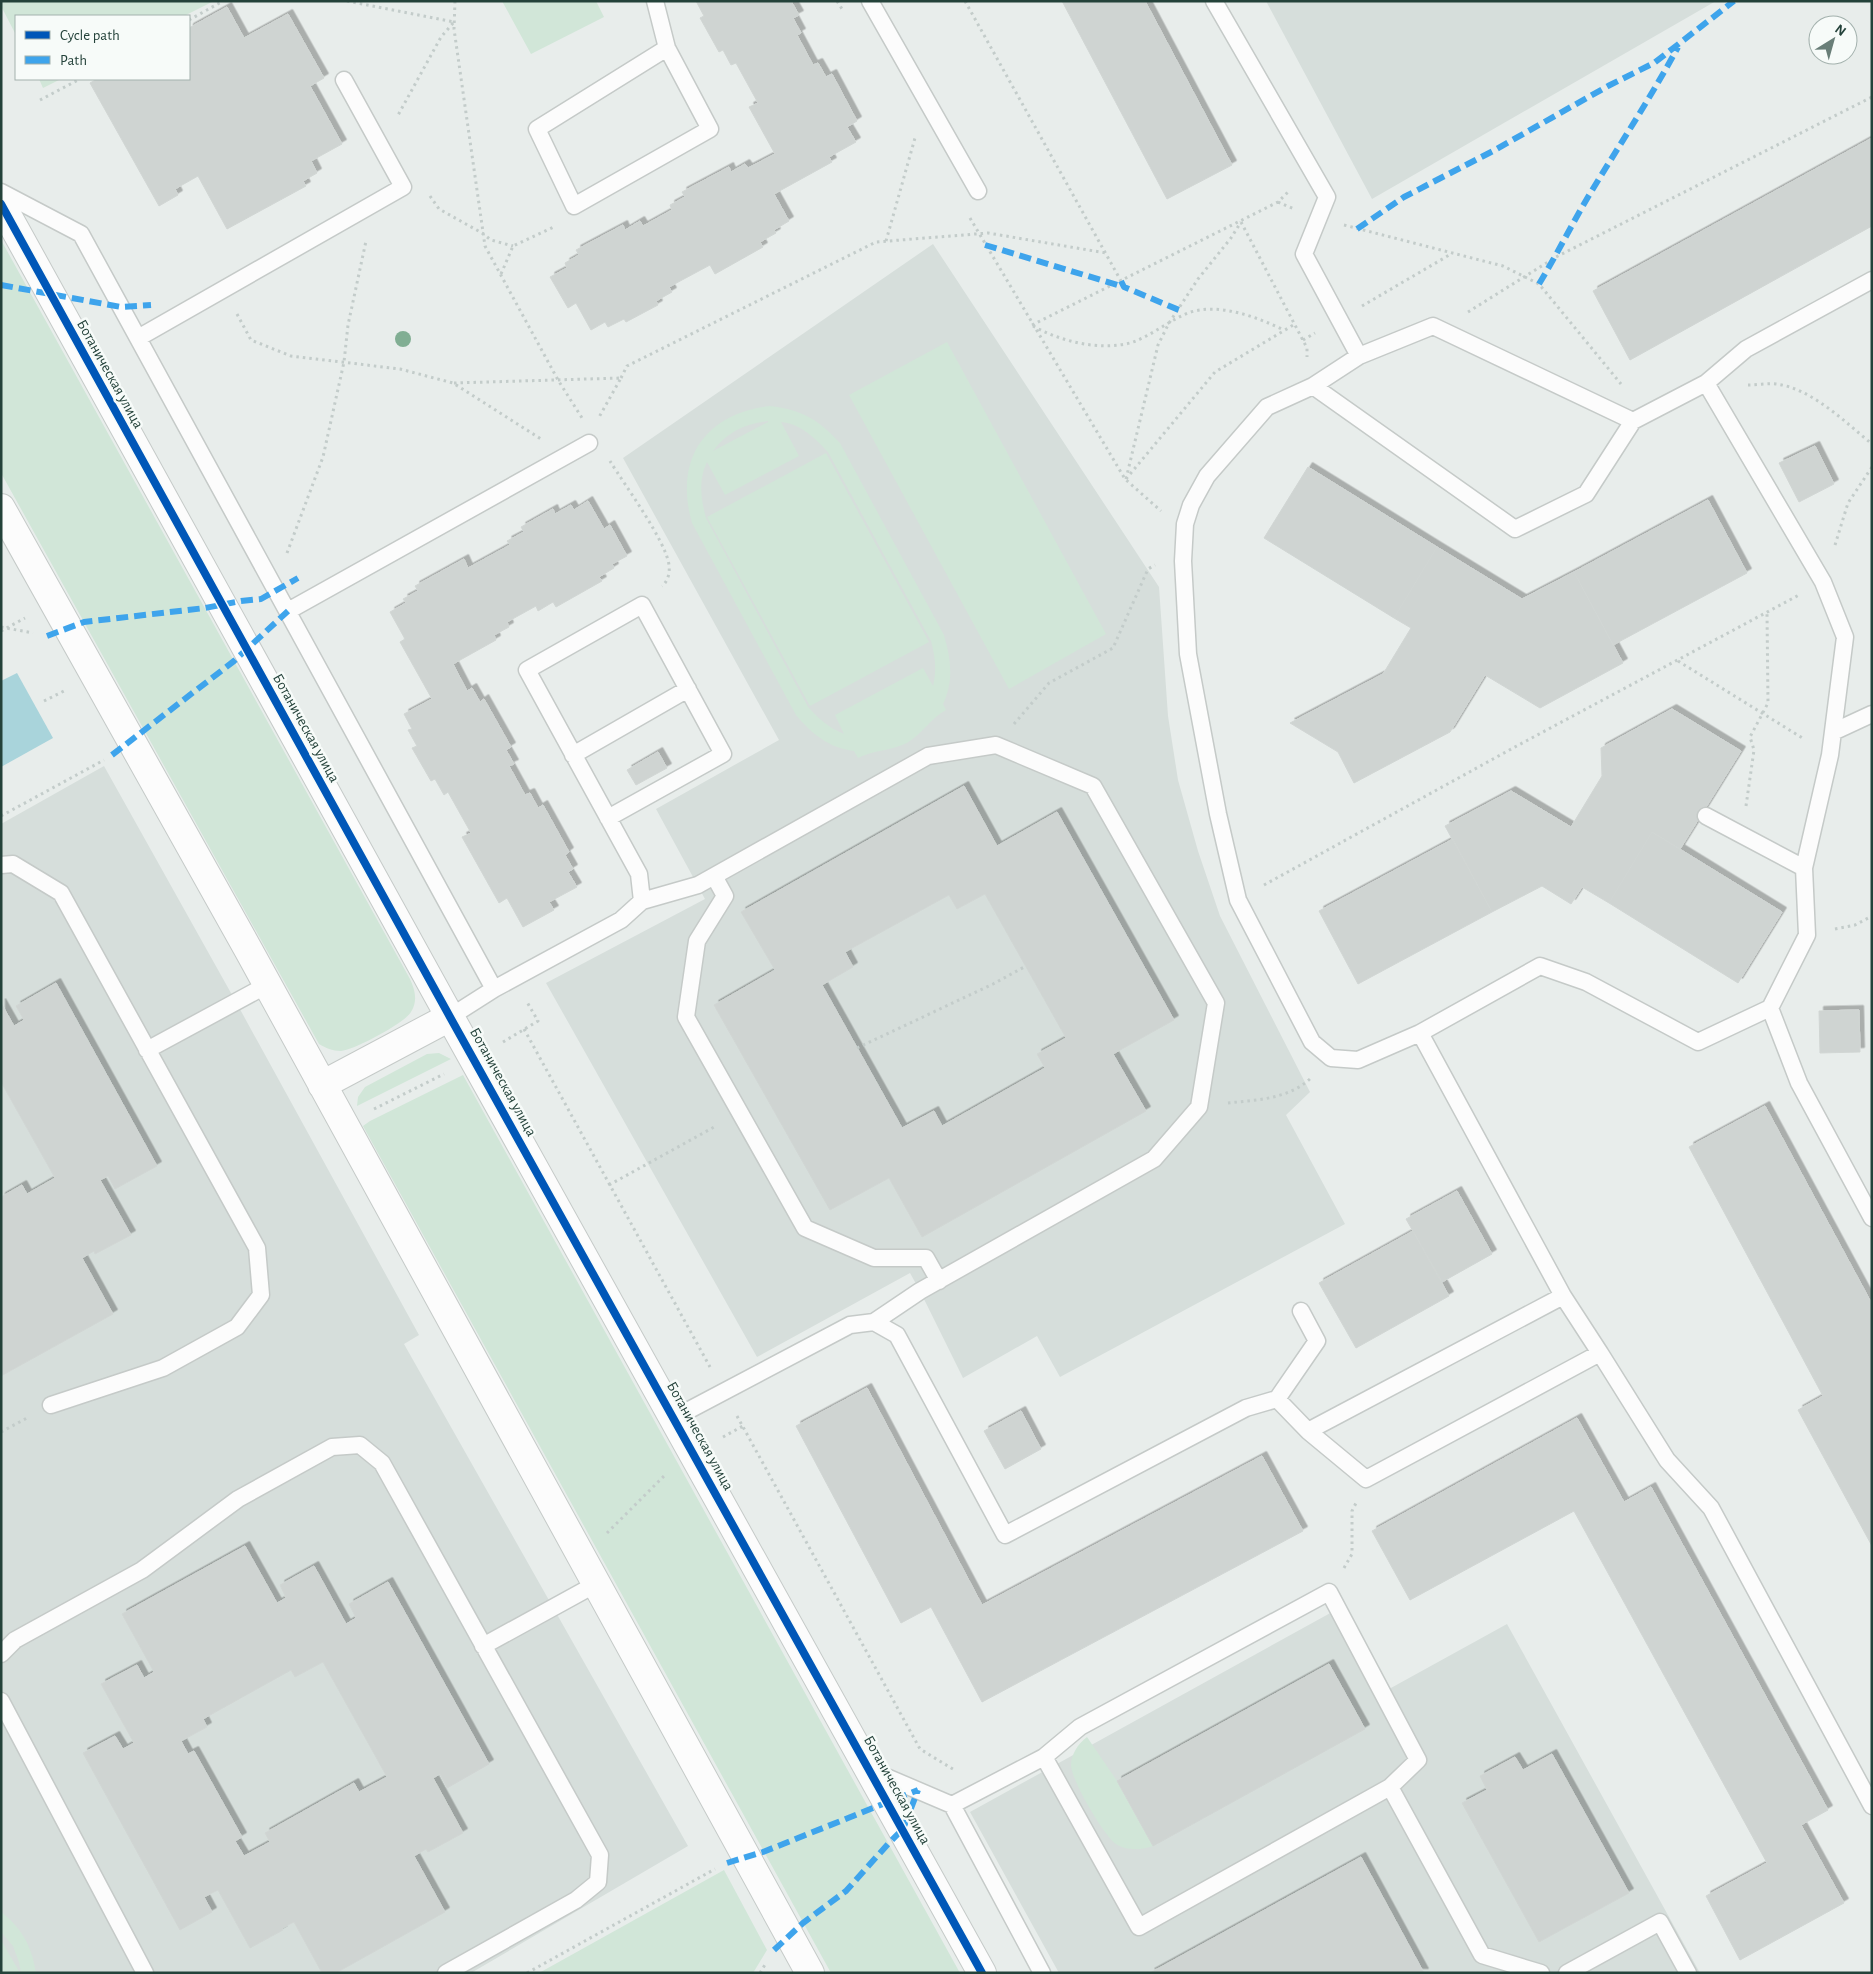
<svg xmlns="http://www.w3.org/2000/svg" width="1873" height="1974" viewBox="0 0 1873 1974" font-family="'Alegreya Sans',sans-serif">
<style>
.built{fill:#d6dedb}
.green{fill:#d1e6d8;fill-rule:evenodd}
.water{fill:#a9d4db}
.building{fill:#cfd4d2;stroke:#d1d6d4;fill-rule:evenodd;filter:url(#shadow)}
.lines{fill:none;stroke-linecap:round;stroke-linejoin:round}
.lane-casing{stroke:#c5cac8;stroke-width:19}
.street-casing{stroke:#c5cac8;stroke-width:30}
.path{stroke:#c3ccca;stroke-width:3;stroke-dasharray:2.5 4;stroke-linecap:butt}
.lane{stroke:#fcfcfc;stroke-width:16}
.street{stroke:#fcfcfc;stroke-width:28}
.quiet{stroke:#3ea4ec;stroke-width:6;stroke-dasharray:12 6;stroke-linecap:butt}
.cycleway-casing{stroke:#f7fbf9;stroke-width:11}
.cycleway{stroke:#0057b8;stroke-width:8}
.tree{fill:#81ae93}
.labels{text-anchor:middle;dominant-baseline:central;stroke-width:5;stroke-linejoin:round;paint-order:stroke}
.street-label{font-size:15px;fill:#24423a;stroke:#f7fbf9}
</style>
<defs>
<filter id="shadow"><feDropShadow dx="4.5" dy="-4.5" stdDeviation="0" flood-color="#0004"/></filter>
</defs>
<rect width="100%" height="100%" fill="#e8edeb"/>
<path class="built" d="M1266,1H1716L1372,199Z
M933,244L1159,587L1168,716L1178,780L1198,851L1220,916L1310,1092L1286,1115L1345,1224L1060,1377L1037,1336L963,1378L920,1291L910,1273L757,1357L546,983L705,899L656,809L779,740L623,458Z
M104,766L236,1002L419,1335L404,1344L688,1846L471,1973H1V824Z
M1334,1611L1380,1694L1507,1624L1700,1973H1059L970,1812Z"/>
<path class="green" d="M1,1H214L184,16H16V35L1,6Z
M502,1H596L604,17L531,54Z
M39,79H61L43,88Z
M1,240L410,979C415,990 418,1001 411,1012C405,1023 354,1050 341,1051C332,1051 326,1048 319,1044L1,473Z
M947,342L1106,634L1009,689L849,395Z
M770,406C802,410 818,419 840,443L944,635C951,659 954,681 943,704L946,710C931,718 922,734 907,743C891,751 873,750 858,758L854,751C829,748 812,734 796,715L692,523C674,460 704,414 770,406ZM768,421V422L713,451C727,432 745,424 768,421ZM781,422C801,424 815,438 828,452L931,641C935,656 937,670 933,686L923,668L835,715L844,734C829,728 819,719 808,707L706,518C701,499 698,480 707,462L725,495L799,456Z
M826,453L929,642L810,706L707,517Z
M439,1053L451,1059L357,1106L358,1097L365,1087L427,1054Z
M463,1075L960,1973H831L363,1126L370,1121Z
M1087,1737L1117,1781L1153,1846C1143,1850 1126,1851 1116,1844C1104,1836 1072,1781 1071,1766C1071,1754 1078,1744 1087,1737Z
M724,1870L767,1950L753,1973H539Z
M1,1912C22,1928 32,1947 36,1973H21L19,1962L13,1946L1,1932Z
M1,1940L20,1973H1Z"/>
<path class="water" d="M17,673L53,738L1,767V681Z"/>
<path class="building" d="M696,1H791L799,15L793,18L801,33L797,35L813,65L818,63L826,77L832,74L857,121L847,127L856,142L829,157L832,162L774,194L789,221L774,230L776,233L760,242L763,247L715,274L710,265L669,287L672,292L656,301L658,305L626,322L624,319L608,327L605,322L591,330L576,303L568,308L550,277L567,268L565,263L579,255L576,250L623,225L625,230L640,221L643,226L672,210L670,205L685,197L682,192L729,167L731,172L745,164L748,168L775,154L749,107L758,103L736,63L731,65L723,50L719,52L700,18L704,16Z
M1062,1H1145L1232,165L1167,199Z
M227,7L244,38L288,14L324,78L310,86L342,144L311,161L317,173L303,181L306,186L227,229L198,176L175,189L178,195L159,206L90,83L97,79H189V28Z
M1872,138V226L1630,360L1593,291Z
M1815,446L1834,484L1799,502L1779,463Z
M1308,467L1437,547L1394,618L1264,538Z
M1708,500L1747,573L1613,645L1574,572Z
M588,501L604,529L610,525L627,556L612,564L614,568L599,577L602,581L556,607L553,602L538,611L536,606L507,622L509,627L494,635L496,640L453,664L467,691L472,688L480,702L484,699L511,747L506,750L514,764L509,766L525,795L530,793L538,808L543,805L569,852L565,855L573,869L568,872L577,887L549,902L554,910L523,927L507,898L499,903L462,837L471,833L448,792L444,795L435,779L431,781L412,748L417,746L408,730L412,729L404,714L432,699L400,642L405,639L390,612L406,603L403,599L418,591L415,586L464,559L468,568L510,545L507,541L524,532L521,527L553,509L555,514L571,505L574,510Z
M1437,547L1522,599L1574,572L1623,663L1540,708L1485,675L1450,732L1354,783L1338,752L1290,723L1383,674L1411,628L1394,618Z
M1672,709L1741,751L1680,849L1652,832L1609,903L1582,887L1571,904L1542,886L1492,912L1445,826L1511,791L1571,827L1602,776L1601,748Z
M658,752L667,768L636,785L627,770Z
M964,786L997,846L1057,812L1174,1020L1113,1054L1146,1111L922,1237L889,1178L830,1210L714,1005L775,970L741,912ZM985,894L1066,1038L1037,1054L1045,1068L942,1126L934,1111L902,1128L822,985L853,967L845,952L949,895L957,909Z
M1652,832L1782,912L1738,983L1609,903Z
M1453,839L1492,912L1358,984L1319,911Z
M56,983L157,1166L115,1189L108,1176L100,1180L131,1235L95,1254L94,1251L82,1258L113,1314L1,1376V1197L22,1185L27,1194L55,1178L1,1082V1003L14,1026L24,1020L16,1006Z
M1859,1010L1860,1052L1820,1053L1819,1011Z
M1765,1106L1872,1304V1546L1798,1410L1823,1396L1689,1147Z
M1457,1191L1492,1254L1442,1282L1406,1219Z
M1413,1231L1449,1296L1356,1348L1319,1283Z
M867,1388L982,1605L1262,1456L1303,1531L982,1702L931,1607L901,1623L796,1426Z
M1021,1411L1041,1449L1005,1469L984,1431Z
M1577,1418L1624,1502L1651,1487L1828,1810L1801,1825L1844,1903L1740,1960L1706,1896L1767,1863L1574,1511L1410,1600L1372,1531Z
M245,1546L277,1603L286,1598L280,1585L314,1566L346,1624L356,1618L349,1604L388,1582L489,1764L447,1788L440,1774L433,1778L463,1833L428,1852L426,1849L414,1856L445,1912L336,1973H322L294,1922L282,1928L283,1930L250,1948L218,1890L204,1897L212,1912L180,1930L83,1753L115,1736L123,1749L134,1743L101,1684L137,1665L144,1678L154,1672L122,1614ZM323,1662L387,1777L359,1792L354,1783L265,1833L270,1842L244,1856L235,1841L242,1837L194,1751L188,1754L181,1741L207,1727L203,1719L291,1670L295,1677Z
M1329,1664L1365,1729L1153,1846L1117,1781Z
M1552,1754L1629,1893L1539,1942L1462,1803L1487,1790L1480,1776L1515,1757L1523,1770Z
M1361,1857L1424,1973H1150Z"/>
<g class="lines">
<g class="lane-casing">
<path id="lane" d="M655,1L667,48L710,129L574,206L537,129L667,48
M870,1L978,191
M1214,1L1327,197L1304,254L1359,356
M1,192L81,234L494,989
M138,338L403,187L344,80
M1313,386L1359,356L1433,326L1633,421
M288,611L589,443
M1833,732L1872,714
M573,755L688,689
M1706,816L1804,868
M1,865L13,864L61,893L257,1248L261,1295L237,1327L163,1368L51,1405
M714,876L725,896L697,941L686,1017L805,1228L874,1258H926L939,1281
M642,901L698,885L928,756L996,745L1093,786L1216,1003L1199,1107L1154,1159L920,1291L874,1322
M1770,1008L1799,1083L1872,1218
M450,1017L494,989L621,920L642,901L639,874L527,670L642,605L723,754L608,818
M1420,1033L1358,1060L1331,1058L1312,1042L1238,900L1218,814L1188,654L1183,561L1185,524L1191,505L1207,476L1267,407L1313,386L1515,529L1586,494L1633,421L1706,383L1746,349L1872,280
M147,1050L267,985
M1563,1296L1420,1033L1540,966L1586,982L1698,1042L1770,1008L1807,935L1804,868L1830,755L1845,637L1823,582L1706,383
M1277,1399L1308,1431L1366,1479L1600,1353L1667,1460L1711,1508L1872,1806
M674,1418L850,1325L874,1322L897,1335L1005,1535L1246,1408L1277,1399L1317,1341L1301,1311
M1308,1431L1563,1296L1600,1353
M483,1646L596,1584
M1,1654L15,1640L142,1570L238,1499L332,1447L360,1445L382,1463L600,1855L598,1882L576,1900L446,1973
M1,1701L145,1973
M1044,1757L1080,1727L1329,1592L1418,1760L1390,1787
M870,1770L952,1805L1042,1973
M952,1805L1044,1757L1139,1927L1390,1787L1482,1955L1541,1973
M1567,1973L1660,1922L1688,1973"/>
</g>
<g class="street-casing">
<path id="street" d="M1,204L450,1017L982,1973
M1,508L249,951L810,1973
M322,1085L450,1017"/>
</g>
<path class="path" d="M347,1L454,22L441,37L397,117
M455,1L454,29L485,246L558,380L582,418
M837,1L842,9
M965,1L1121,281
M189,20L223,1
M40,100L80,79
M430,196L439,209L482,233L491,240L513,246
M1278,202L1294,209
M970,218L1125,479L1161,511
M1241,222L1307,348V357
M1344,225L1503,266L1539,284L1621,384
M886,241L915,138
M501,274L513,246L556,226
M1362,306L1451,254
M1468,312L1556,257L1872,97
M237,314L251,340L291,356L400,369L453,383L541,439
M1032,325L1278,202L1289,191L1288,190
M1033,326C1060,341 1098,351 1130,343C1150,337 1168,321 1188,313C1218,302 1257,317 1284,330
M1303,340L1315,333
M621,378L627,366L876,242L988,233L1106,253
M454,383L621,378L598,419
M1748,385C1757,385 1767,383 1776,384C1811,388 1845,422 1872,444
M610,461C624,484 666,541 669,565C670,573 668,581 662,586
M1126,479L1158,345L1169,323L1198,279L1231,238L1241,222
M1126,479L1215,372L1295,324
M1835,545L1848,503L1872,467
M287,553L323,457L344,362L348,325L366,241
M1,627L33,633
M1,631L25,618
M1678,661L1804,739
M44,701L64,691
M1014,724L1049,683L1113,648L1148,569L1155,565
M1746,806L1754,750L1750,737L1768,703L1767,612
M1,816L104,760
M1264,885L1513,748L1799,595
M1835,929L1855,925L1872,916
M524,1029L710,1367
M503,1042L538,1021L527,1002
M857,1048L993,984L1026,966
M1228,1103C1257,1100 1289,1099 1311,1078
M374,1109L444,1074
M609,1185L716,1126
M737,1416L920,1749L956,1771
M1,1432L27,1418
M723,1437L743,1426
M607,1533L666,1474
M1344,1568L1352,1554V1511L1356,1503
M527,1973L715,1869
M760,1973L766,1963"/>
<use href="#lane" class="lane"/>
<use href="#street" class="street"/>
<path class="quiet" d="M1357,229L1404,197L1493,151L1608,86L1654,63L1734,1
M985,245L1124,287
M1121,281L1124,287L1179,310
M1539,284C1556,256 1571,226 1588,197C1618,147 1650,99 1678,47
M1,285L121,307L151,305
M47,636L84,622L205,608L241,601L261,599L298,578
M112,755L234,661L288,611
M727,1863L763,1852L918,1790
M774,1950L803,1923L846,1891L888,1844L903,1829L918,1790"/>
<g class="cycleway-casing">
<path id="cycleway" d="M1,204L450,1017L982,1973"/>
</g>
<use href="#cycleway" class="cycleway"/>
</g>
<circle class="tree" cx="403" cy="339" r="8"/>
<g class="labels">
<g class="street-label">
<text transform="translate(110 374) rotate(61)">Ботаническая улица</text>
<text transform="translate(306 728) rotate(61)">Ботаническая улица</text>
<text transform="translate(503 1082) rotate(61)">Ботаническая улица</text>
<text transform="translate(700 1436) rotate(61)">Ботаническая улица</text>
<text transform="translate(897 1790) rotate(61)">Ботаническая улица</text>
</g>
</g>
<rect width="1873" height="1974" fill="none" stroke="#24423a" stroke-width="5"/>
<rect x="15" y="15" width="175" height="65" fill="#f7fbf9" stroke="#a3b1ad"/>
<rect x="25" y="31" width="25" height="8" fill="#0057b8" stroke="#a3b1ad"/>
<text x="60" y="40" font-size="15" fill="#24423a">Cycle path</text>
<rect x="25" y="56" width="25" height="8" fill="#3ea4ec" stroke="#a3b1ad"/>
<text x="60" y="65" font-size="15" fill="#24423a">Path</text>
<g transform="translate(1833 40) rotate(37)"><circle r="24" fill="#f7fbf9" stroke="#a3b1ad"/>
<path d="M0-4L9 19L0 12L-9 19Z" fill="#697e78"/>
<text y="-8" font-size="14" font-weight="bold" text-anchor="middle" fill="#24423a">N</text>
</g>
</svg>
